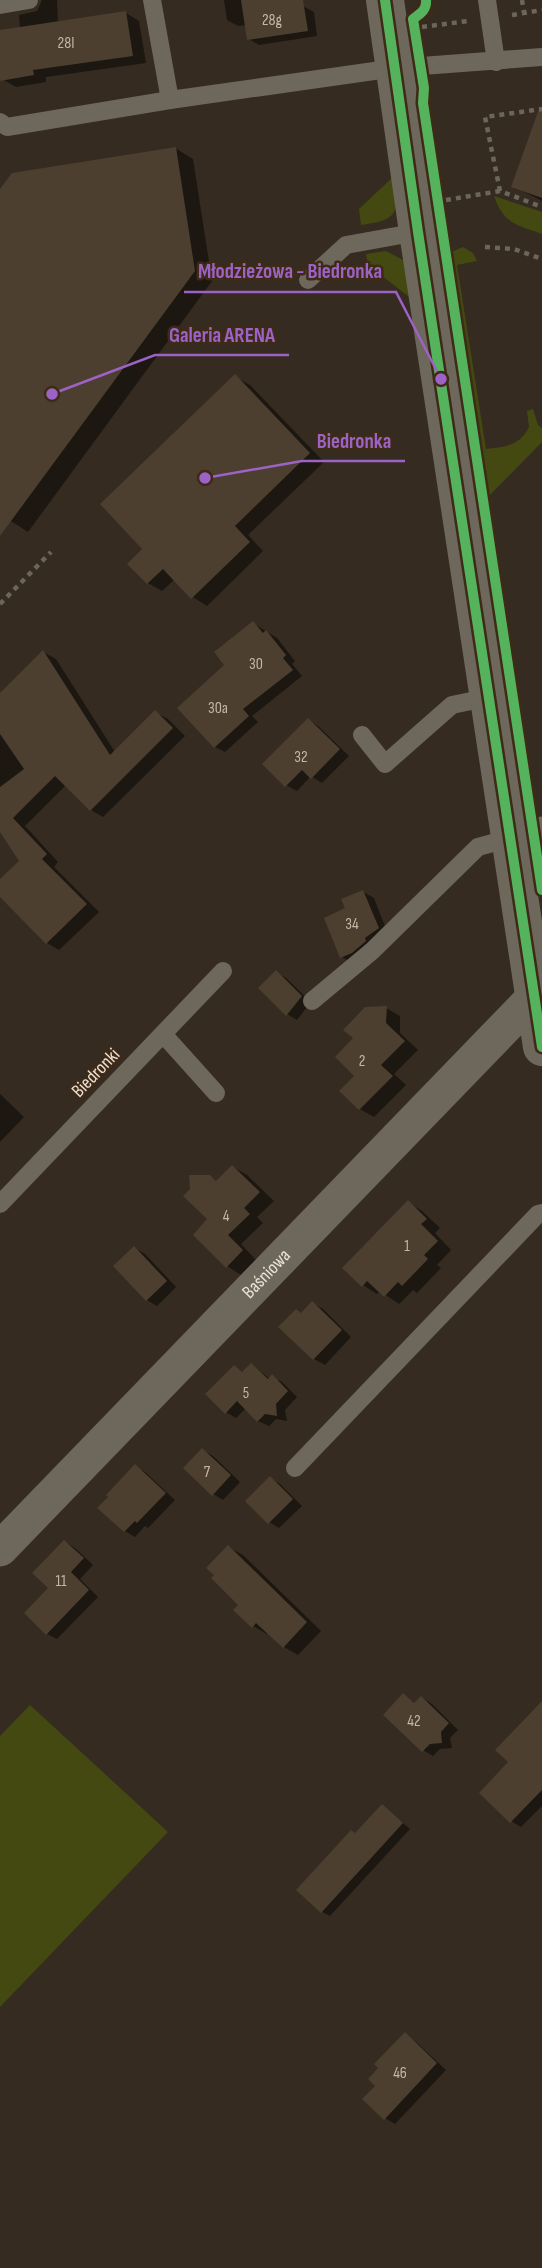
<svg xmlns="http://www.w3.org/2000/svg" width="542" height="2268" viewBox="0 0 542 2268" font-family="'Sofia Sans Condensed',sans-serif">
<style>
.green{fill:#444911}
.shadow{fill:#0007}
.building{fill:#4c3f2f}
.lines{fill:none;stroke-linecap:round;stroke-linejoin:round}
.path{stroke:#6b665c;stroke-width:4.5;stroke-dasharray:5 5;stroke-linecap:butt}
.service{stroke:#6d675c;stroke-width:18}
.minor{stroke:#6d675c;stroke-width:35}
.tertiary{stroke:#6d675c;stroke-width:38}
.cycleway-casing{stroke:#3e2b17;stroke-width:15}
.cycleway{stroke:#56b35d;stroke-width:10}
.labels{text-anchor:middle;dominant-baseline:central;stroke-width:5;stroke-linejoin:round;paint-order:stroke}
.number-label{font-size:16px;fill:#c3b7aa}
.street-label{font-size:19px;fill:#ebdfd3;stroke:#3e2b17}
.leader{fill:none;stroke:#9d62c5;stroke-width:2.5}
.callout-dot{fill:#9d62c5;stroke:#3e2b17;stroke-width:2.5}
.callout-label{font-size:21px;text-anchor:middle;font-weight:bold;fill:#9d62c5;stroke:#3e2b17;stroke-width:5;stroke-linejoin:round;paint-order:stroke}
</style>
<rect width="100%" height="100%" fill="#352b20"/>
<path class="green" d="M393,177C399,212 400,220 361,225L359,209Z
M494,196L542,212V234C516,225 504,224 494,196Z
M463,247L473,253L477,261L457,265L486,449C504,447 520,446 529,427L527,411L533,409L538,425L542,428V442L489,496L449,253Z
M386,251L405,261L413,300L368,265L366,254Z
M30,1705L168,1832L0,2007V1736Z"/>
<path class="shadow" d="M42,0H57L58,23L126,13L139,21L146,63L46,77V82L16,87L2,79L0,31L20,29L19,15L37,11Z
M224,0H291L314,12L317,36L259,45L249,39L246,25L238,26L227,20Z
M542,140V201L513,186Z
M175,148L193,159L212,281L28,532L0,514V192Z
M235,377L250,385L324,462L248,535L263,551L207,606L193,597L175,579L162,591L148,583L145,549Z
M253,623L277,638L295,661L292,664L302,676L252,716L258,722L225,752L215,747L227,665Z
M43,652L56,659L115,752L155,712L168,719L185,736L103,817L91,810L66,785L25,826L58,862L54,867L99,912L59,950L47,943L0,894V882L21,861L0,827V696Z
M308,720L318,726L349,756L322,783L311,776L297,791L286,785Z
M363,892L374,898L388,934L352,963L342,957L348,909Z
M276,972L286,978L311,1002L297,1020L287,1014Z
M386,1008L400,1016V1033L418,1050L394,1074L406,1085L374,1117L360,1109L355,1038Z
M0,1094L24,1117L0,1142Z
M233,1167L247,1175L274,1201L257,1217L263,1223L241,1244L256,1260L241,1275L227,1266L210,1219L209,1177L218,1182Z
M408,1202L422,1211L440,1228L435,1233L451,1250L437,1265L441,1268L417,1293L413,1290L399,1304L380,1291L377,1294L363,1285Z
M135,1248L145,1254L176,1287L157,1306L147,1300Z
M312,1303L323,1309L351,1337L325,1365L314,1359L281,1327L302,1314Z
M252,1365L270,1379L272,1377L282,1382L297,1397L285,1410L287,1421L276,1419L269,1426L258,1421L246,1408L236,1418L226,1412L234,1367L244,1373Z
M203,1450L213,1456L240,1482L223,1500L213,1494Z
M135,1466L145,1472L175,1500L148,1528L145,1526L135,1537L125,1531Z
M270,1478L280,1484L302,1506L279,1528L269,1522Z
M65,1542L75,1548L93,1565L80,1579L98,1597L57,1639L47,1634L51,1588Z
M228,1547L243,1555L321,1631L298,1655L284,1647L269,1632L267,1634L253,1626L241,1605Z
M403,1695L416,1704L422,1698L432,1704L458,1730L450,1738L452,1748L440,1749L433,1756L423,1750Z
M542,1713V1806L521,1827L511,1821L510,1762Z
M382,1806L410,1829L330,1916L322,1912L356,1835Z
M405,2035L415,2041L446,2070L395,2124L385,2118L377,2086Z"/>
<path class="building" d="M241,0H303L308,31L247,40Z
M126,11L133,56L33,70L34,75L0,81V30Z
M539,109H542V198L511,187Z
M176,147L195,271L0,536V189L12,173Z
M235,374L310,453L235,526L250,542L191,599L163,569L147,584L127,564L142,549L100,504Z
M253,621L263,633L266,630L286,655L283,658L293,670L243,709L249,716L214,748L177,708L224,665L214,652Z
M43,650L110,755L155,710L173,728L90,811L55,776L13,818L47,854L42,859L87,904L46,944L0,897V879L19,861L0,832V787L24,769L0,734V693Z
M308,718L340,749L311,779L302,770L285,787L262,764Z
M363,890L379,928L365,938L366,941L352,953L340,958L324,918L345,908L341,899Z
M276,970L302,996L286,1016L258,988Z
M387,1006L386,1023L405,1041L381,1065L393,1076L359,1110L339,1091L354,1076L335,1057L353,1038L343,1030L365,1007Z
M232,1165L260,1192L244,1208L250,1214L228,1235L243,1250L226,1268L193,1235L207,1219L183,1196L190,1189L189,1175H210L216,1181Z
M408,1200L427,1219L421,1224L438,1241L424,1255L428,1259L402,1286L398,1282L384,1297L367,1281L362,1287L342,1268Z
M134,1246L167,1281L146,1301L113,1266Z
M312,1301L342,1330L313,1360L278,1327L296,1309L301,1313Z
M251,1363L268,1379L272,1374L288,1391L276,1404L277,1416L265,1414L257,1422L237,1401L225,1414L205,1394L234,1365L242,1372Z
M202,1448L231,1475L212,1496L183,1468Z
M135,1464L166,1493L137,1523L135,1521L124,1532L97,1508L108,1497L106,1495Z
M270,1476L293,1499L268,1524L245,1501Z
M64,1540L84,1558L71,1572L89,1590L46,1635L24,1613L48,1588L32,1573Z
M228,1545L307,1622L283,1648L256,1623L252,1628L233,1610L238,1605L211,1578L214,1575L206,1568Z
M403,1693L414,1703L421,1696L449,1723L441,1732L442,1743L430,1744L422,1752L383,1715Z
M542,1701V1790L510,1823L479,1793L508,1762L495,1750Z
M382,1804L403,1823L321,1913L296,1890L351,1830L355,1833Z
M405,2032L437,2063L384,2120L362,2099L375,2086L368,2079L378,2068L374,2064Z"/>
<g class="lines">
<path class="path" d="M522,0L524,13
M512,15L542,10
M422,27L468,21
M500,191L485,117L542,109
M446,200L500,191L542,207
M485,247L514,249L542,259
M0,604L51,552"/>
<path class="service" d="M152,0L170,100
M487,0L496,62
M0,5L29,0
M0,122L7,127L170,100L395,68L542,57
M308,280L346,245L418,232
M362,735L385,764L452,705L490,697
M312,1001L372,951L478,847L511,838
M163,1034L216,1093
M0,1204L223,971
M295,1468L538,1214L542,1213"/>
<g class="minor">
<path d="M511,838L542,834"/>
<path id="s1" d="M0,1549L534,997"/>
</g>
<path class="tertiary" d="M385,0L418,232L542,1047"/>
<g class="cycleway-casing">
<path id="cycleway" d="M385,0L418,232L542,1047
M426,0C427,10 420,14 413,19L424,88L423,103L542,890"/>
</g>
<use href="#cycleway" class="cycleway"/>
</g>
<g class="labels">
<g class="number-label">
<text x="272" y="20">28g</text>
<text x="66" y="43">28I</text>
<text x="256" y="664">30</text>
<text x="218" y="708">30a</text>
<text x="301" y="757">32</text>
<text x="352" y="924">34</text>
<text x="362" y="1061">2</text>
<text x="226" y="1216">4</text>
<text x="407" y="1246">1</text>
<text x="246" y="1393">5</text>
<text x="207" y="1472">7</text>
<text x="61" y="1581">11</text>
<text x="414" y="1721">42</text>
<text x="400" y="2073">46</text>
</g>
<g class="street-label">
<text transform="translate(96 1073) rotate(-46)">Biedronki</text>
<text stroke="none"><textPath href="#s1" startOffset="383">Baśniowa</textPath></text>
</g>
</g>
<path class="leader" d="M441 379L396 292H184M52 394L155 355H289M205 478L302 461H405"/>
<g class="callout-dot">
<circle cx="441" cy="379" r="7"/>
<circle cx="52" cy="394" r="7"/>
<circle cx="205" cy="478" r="7"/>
</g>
<g class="callout-label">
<text x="290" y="278">Młodzieżowa - Biedronka</text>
<text x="222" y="342">Galeria ARENA</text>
<text x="354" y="448">Biedronka</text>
</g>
</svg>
